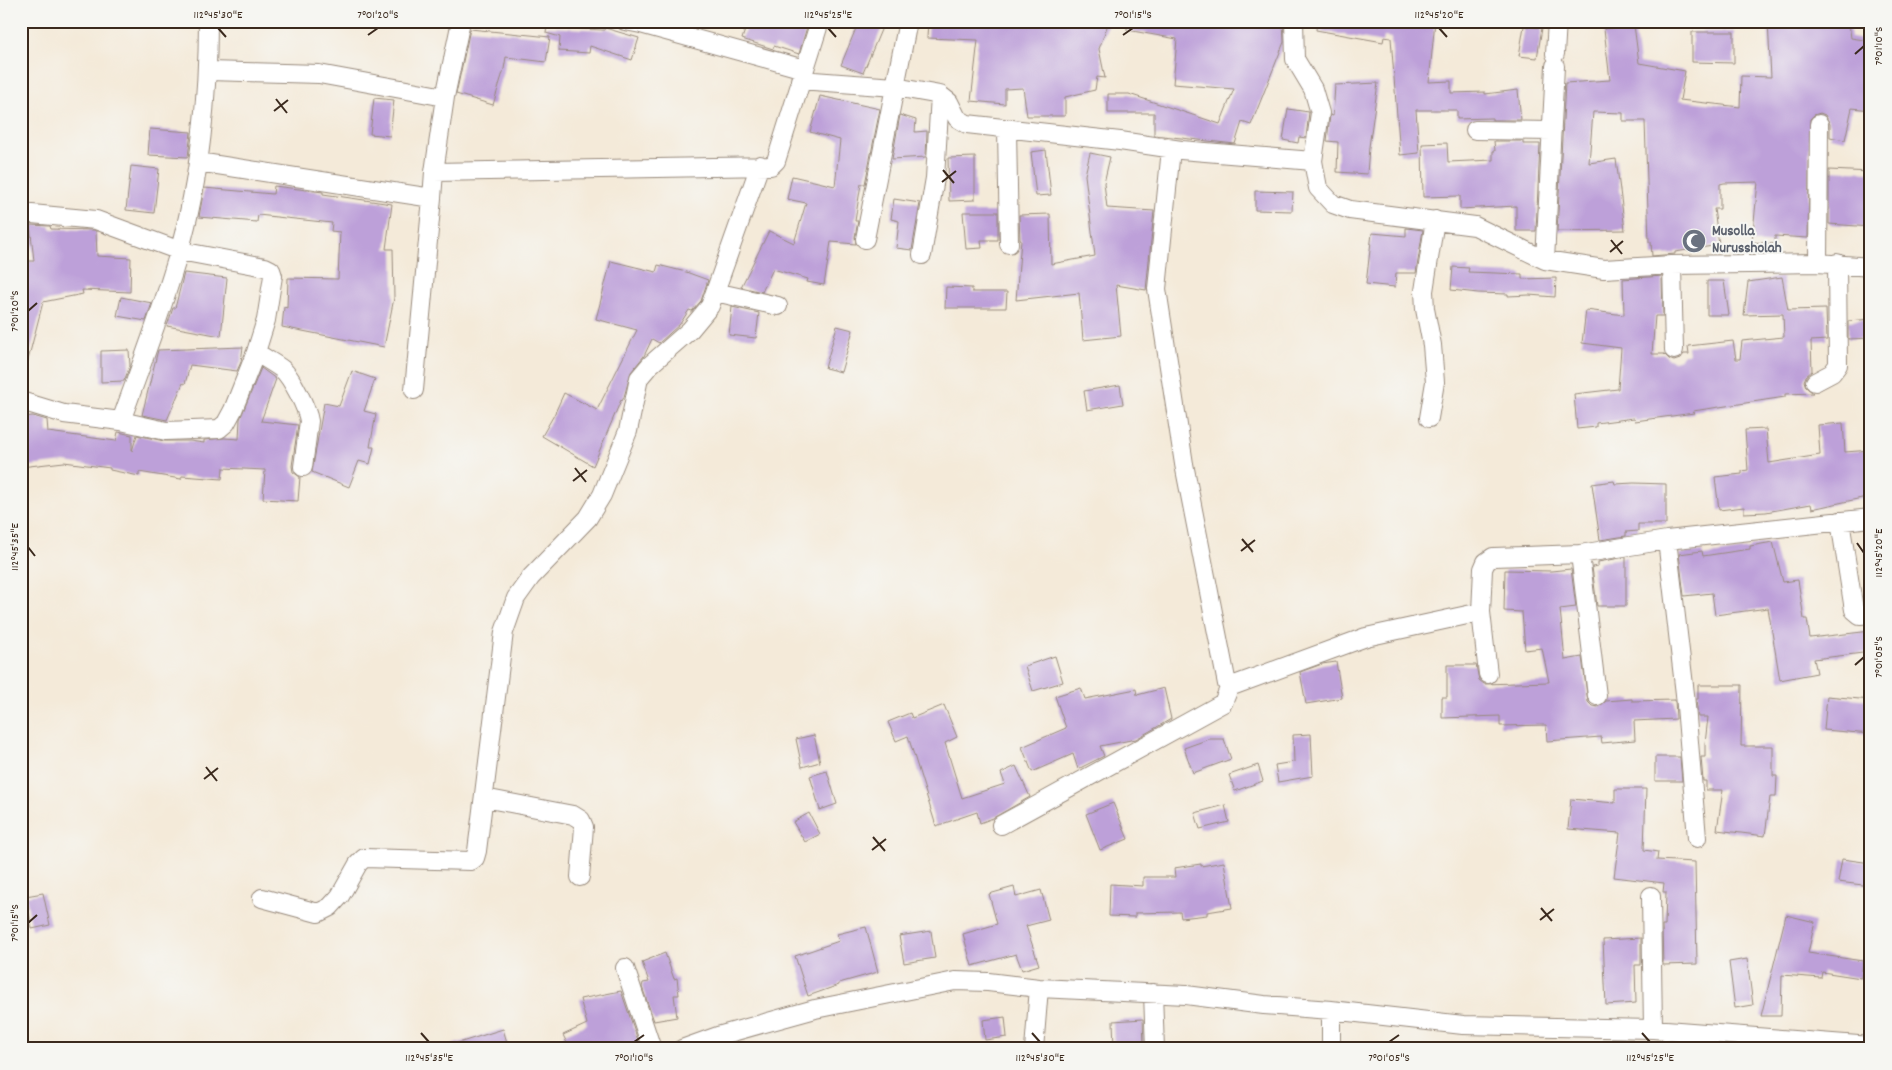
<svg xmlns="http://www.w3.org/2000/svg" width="1892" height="1070" viewBox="0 0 1892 1070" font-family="Dekko,sans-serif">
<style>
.building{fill:#bda0d9}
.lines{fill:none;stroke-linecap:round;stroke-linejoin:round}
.street-casing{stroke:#988a7c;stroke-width:20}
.street{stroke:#fff;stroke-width:18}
.ticks{fill:none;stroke:#3b2a1e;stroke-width:2}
.labels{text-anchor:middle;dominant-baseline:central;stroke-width:4;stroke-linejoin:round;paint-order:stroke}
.worship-label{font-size:15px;font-weight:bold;fill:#5b616d;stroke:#f6f6f2;text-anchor:start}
.neatline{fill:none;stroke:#3b2a1e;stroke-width:2}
.ticks-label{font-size:12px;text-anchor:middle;fill:#3b2a1e}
</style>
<rect width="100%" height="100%" fill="#f6f6f2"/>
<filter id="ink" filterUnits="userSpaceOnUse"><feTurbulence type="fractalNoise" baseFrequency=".02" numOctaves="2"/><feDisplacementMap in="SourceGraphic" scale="10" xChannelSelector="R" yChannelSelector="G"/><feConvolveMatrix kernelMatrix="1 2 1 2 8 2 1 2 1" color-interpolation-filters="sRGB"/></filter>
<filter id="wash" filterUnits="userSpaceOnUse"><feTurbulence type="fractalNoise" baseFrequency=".0096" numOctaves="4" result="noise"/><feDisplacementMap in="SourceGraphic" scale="20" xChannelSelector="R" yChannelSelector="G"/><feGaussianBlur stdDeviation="1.12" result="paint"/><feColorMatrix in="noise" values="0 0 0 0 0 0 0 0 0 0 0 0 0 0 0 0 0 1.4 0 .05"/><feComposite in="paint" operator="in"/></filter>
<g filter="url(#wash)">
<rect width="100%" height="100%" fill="#f4ead9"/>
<g id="blocks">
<path class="building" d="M748,21H769L783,25L784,21H789L807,27L799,54L774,46L773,49L742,39Z
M859,21H874L883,25L863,73L841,65Z
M928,21H1109L1099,49L1105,78L1097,77L1095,90L1065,97V116H1027L1023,88L1005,89V104L971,101L978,40L927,38Z
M1127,21H1283L1284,42L1251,125L1242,122L1235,144L1154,135V113H1108V94H1129L1220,124L1234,89L1173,84L1177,39L1127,30Z
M1317,21H1435L1429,82L1451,81V93L1485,92V94L1518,90L1521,120H1492V118L1457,119V110H1416L1419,153L1400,155L1391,38L1384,37L1383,42L1316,30Z
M1824,21V27L1849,23L1851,38L1871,41V110L1852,108L1845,140L1830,137V124L1825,115L1820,113L1814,115L1810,119L1808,238L1775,236V244L1752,242L1758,182L1724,183L1720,184V209H1714L1719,245L1675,252V254L1652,256L1651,242H1649L1645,121H1623V113L1593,112L1589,163L1616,159L1625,230L1557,231L1565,83L1610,80L1604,29L1634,25L1639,63L1685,71L1680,100L1740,107L1741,76L1771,77L1768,22Z
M1524,26L1542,28L1537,58L1519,56Z
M547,27L604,30L605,28L639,38L632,60L590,46L589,53L559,51L560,37L546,33Z
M470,29L550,37L546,62L506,57L504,69L493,105L456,94Z
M1692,32H1734V63L1692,62Z
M1378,83L1369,147L1367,174L1337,172L1338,142L1327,141L1330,115L1333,116L1335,85Z
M820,96L880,109L865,184H861L855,221H858L855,237L856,244L831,242L824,285L807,282L808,279L773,269L762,292L741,287L769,231L794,243L806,203L787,199L792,176L835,186L840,140L810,132Z
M374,98L394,100L390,136L370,134Z
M1288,109L1309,112L1306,138L1299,137L1298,143L1283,140Z
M900,115L916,120L915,132L927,131L926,157L892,159Z
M150,129L191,132L188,157L148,155Z
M1494,141H1523V144H1540L1536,231H1516V206L1460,209V196L1423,197L1422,144L1447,143L1448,162L1493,160V151H1495Z
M1046,150L1051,195L1036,196L1031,152Z
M1090,153L1110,157L1104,183L1107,208L1154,211L1146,290L1116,285L1121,336L1083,340L1079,293L1016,300L1021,240H1020L1019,215L1050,214L1051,264L1095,256L1085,175Z
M975,157V200L949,201L948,158Z
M131,166L159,169L154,213L126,210Z
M1829,170L1871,172V227L1829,224Z
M274,186L323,192V194L392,204L386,249H393L394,298L384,347L282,327L284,307L287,308L288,278L338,279L340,232L331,231L332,223L258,215L257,222L199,217L204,188L273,194Z
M1255,191L1293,192L1292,211L1255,210Z
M894,199L920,203L912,250L896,248L899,221L891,219Z
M963,212H998V240H981L982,248L966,249Z
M30,225L50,226L51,229L94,230L96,231L97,256L131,258L130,292L82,290L83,294L43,302L27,364L21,363V261H34Z
M1406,228L1423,230L1416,273H1396L1395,287L1366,284L1372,233L1406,236Z
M611,261L656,272L658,265L686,272L708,280L701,301L692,311L689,310L680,324L659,343L652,339L644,356L631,372L624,397L622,401L621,400L593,466L542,436L554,415L564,393L597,410L637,330L596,319Z
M1453,267L1469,268L1468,272L1522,274V279L1556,278L1555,297L1529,295L1508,296V294L1478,293L1451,290Z
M184,273L227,278L221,336L167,326L173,308H175Z
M1662,276L1663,316H1655L1652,354H1664L1669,359L1674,361L1680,359L1684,354H1689L1688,346L1733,341L1736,359H1740L1742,341L1784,337L1783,314L1744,315L1748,282L1782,277L1788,310L1826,309L1827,340L1811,341L1812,371L1806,376L1804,381L1806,387L1813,393L1785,394V397L1693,411L1694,413L1635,421L1634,418L1596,423V427L1577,429L1574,394L1618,389L1621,348L1582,343L1586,310L1624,315L1623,279Z
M1707,281H1724L1729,315H1707Z
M946,287L972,288V292H1007L1006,308H945Z
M121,297L152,303L146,321L117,316Z
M732,307L759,313L756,338L729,335Z
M1871,319V338L1848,339V321Z
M837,326L853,330L841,372L825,368Z
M243,347L241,362L237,371L190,365L185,384L183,383L167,420L142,415L158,350Z
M129,350L130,366L124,381L101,382V351Z
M261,368L276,379L261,421L298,425L292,466L293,472L300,477L298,501L263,499L265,470L223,468L222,479L182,476L181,479L139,472V476L110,470V468L64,462L21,467V417L33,416L47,420L48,432L116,441L118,432L132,435V451L137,435L164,441H190L204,443V440L224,438L239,439L240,419Z
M352,371L375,379L364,411L376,414L370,447H374L370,464L359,461L349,487L312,472L324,403L339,406Z
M1120,385L1123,404L1087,410L1084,391Z
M1843,423L1845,452L1871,450V496L1812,509L1811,504L1766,512L1744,513V507L1719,510L1715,477L1742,474V471L1748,470L1745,430L1766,429L1769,463L1820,455L1818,425Z
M1614,481L1615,484L1634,483L1666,484V524H1638V531L1626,532V536L1600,540L1592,484Z
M1773,542L1783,582L1798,580L1804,619H1807L1810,638L1871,631V652L1814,659L1817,673L1780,680L1768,608L1715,615L1712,593L1684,596L1679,554L1702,551L1703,556L1750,549V546Z
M1626,557V606H1597L1592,567L1598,566V562Z
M1571,569L1576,607L1560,609L1565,660L1582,657L1588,702L1592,706L1598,707L1606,701L1632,699V701L1675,700L1676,719L1634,721L1635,740L1602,743L1601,737L1547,741L1546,725L1500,726V716L1442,718V697H1447V665H1476L1479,680L1484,684L1549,682L1542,648L1525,650L1522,612L1504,611L1505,570L1551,571Z
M1055,656L1063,682L1033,691L1025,666Z
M1336,662L1342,698L1306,704L1300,672L1322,664Z
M1698,685H1742L1741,746H1773V776H1777L1776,797H1770L1765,836L1717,830L1723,790H1706V781H1703L1701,757H1705V744L1708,717H1698L1696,699H1698Z
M1081,688L1085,699L1136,689L1137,695L1164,688L1171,719L1136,739L1100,746L1104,756L1078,769L1073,754L1032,772L1022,747L1066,728L1055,696Z
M1827,696L1871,700V734L1824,730Z
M944,705L957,737L945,743L962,798L1005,784L1001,773L1016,766L1030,797L993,818L980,823L977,812L936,826L908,736L896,741L888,722L910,713L912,718Z
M1311,734L1313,776L1278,782L1275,765L1294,762L1293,735Z
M814,735L820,762L802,767L796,739Z
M1209,739H1224L1231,759L1193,773L1184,748Z
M1655,757H1680L1682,781H1655Z
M1258,765L1263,781L1235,791L1229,775Z
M827,771L837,804L820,810L810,776Z
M1615,789H1646L1644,850L1658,852L1657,860L1695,862L1697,964L1663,965L1662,926H1665L1666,892H1663L1664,883L1614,877L1620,833L1568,829L1571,799L1615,803Z
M1113,803L1128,839L1100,850L1086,814Z
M1225,805L1229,822L1200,829L1195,813Z
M809,813L820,834L805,842L793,822Z
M1842,859L1871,863V886L1838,882Z
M1224,862L1232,908L1207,912V915L1181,918L1180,912L1135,913V917L1109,916L1110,884L1143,886V877H1175L1174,868L1201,864V866Z
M1014,887L1016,897L1041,890L1049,920L1026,926L1039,965L1022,970L1016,954L972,966L963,934L997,924L989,894Z
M43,893L50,925L32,929L26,896Z
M1786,915L1815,922L1808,953L1863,961L1861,978L1822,972L1821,978L1782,975L1781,1016H1761Z
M866,927L878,972L839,983V985L808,996L795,956L839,941L837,934Z
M931,931L935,958L904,963L899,936Z
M1641,938V965H1635L1636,1003L1606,1005L1603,940Z
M665,953L674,979L677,978L679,995H674L677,1017L654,1021L642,987L643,983L649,982L642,962Z
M1747,959L1753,1005L1735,1008L1729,962Z
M621,991L641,1049H570L563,1035L587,1024L580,999Z
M1005,1017L1007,1037L985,1040L983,1020Z
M1143,1019L1144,1047L1114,1049L1113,1021Z
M503,1029L509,1049H453L452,1045Z"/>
</g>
</g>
<g filter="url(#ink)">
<use href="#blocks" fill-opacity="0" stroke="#988a7c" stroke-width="1"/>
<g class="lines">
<g class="street-casing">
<path id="street" d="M625,21L641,24L804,69
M1294,21L1295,59L1313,89L1320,113L1313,161L1318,188L1333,204L1350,210L1475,226L1545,260L1604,269L1672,265L1818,263L1871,267
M1555,54L1557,21
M208,71L319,74L445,97L461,21
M800,80L895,87L940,95L949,102L957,118L967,124L1120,141L1181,150L1313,161
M1007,128L1009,244
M1475,130L1552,131
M1171,149L1157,289L1184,464L1227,684L1232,686L1366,637L1481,612
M198,162L432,198L434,172L445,97
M434,172L771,166L776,161L820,21
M21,213L96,220L180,251L265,267L271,270L273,276L266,320L256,352L233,410L226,423L219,429L166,431L121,421L64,414L21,401
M865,239L908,21
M922,255L935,178L940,95
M1545,260L1555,66
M1818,263L1819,124
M1672,265L1674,350
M715,292L778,306
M256,352C264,358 274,363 282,369C292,378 307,408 309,421L303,467
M1815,382L1832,373L1838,365L1837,263
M414,390L432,198
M1429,418L1435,382L1432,345L1425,309L1424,291L1435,220
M121,421C141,365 163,309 179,252C200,180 208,95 208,21
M1840,521L1854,610L1860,615L1871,614
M1667,540L1685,694L1697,838
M1580,554L1597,696
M1488,674L1481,612L1483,569L1486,562L1493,557L1580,554L1667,540L1871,518
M484,798L573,815L581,820L584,827L580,877
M1001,825L1223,703L1230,686
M1651,896L1653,1029
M262,898L318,913L330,907L340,896L358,864L364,858L471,861L475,858L477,851L504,632L516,598L531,577L588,518L602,495L628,431L639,378L650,365L690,330L710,306L760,165
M625,968L652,1049
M1153,993L1155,1049
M682,1049L718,1036L815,1009L955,981L988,982L1039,988L1186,995L1264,1005L1331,1010L1463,1025L1653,1029L1871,1046
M1034,1049L1039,988
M1331,1049V1010"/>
</g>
<use href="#street" class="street"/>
</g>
</g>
<path class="ticks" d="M218,28L226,37M828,28L836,37M1439,28L1447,37M368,35L378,28M1123,35L1133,28M1855,54L1864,46M276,99L287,113M274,111L288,100M943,170L954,183M942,182L956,171M1611,240L1622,254M1610,252L1623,241M28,311L37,303M575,468L586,482M573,481L587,470M1242,539L1253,552M1857,543L1864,553M28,547L35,556M1241,551L1255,540M1855,665L1864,657M206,767L217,781M204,779L218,768M873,837L885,851M872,850L886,839M1541,908L1552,921M1540,920L1554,909M28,923L37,915M421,1033L429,1042M1032,1033L1040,1042M1642,1033L1650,1042M634,1042L644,1035M1389,1042L1399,1035"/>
<defs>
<g id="mosque-disc" transform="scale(1.25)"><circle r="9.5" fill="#6b7280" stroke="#f6f6f2"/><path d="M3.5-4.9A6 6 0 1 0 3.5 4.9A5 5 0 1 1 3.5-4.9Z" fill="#fff"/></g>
</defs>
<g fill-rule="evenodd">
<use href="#mosque-disc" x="1694" y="241"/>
</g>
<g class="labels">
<g class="worship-label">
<text x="1712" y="232">Musolla<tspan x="1712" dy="17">Nurussholah</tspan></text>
</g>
</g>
<rect width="1892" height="1070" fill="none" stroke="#f6f6f2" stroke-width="55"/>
<rect x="28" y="28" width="1836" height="1014" class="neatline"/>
<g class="ticks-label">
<text x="218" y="18">112°45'30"E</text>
<text x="378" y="18">7°01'20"S</text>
<text x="828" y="18">112°45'25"E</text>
<text x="1133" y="18">7°01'15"S</text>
<text x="1439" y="18">112°45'20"E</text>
<text transform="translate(1878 46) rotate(-90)" y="4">7°01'10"S</text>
<text transform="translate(14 311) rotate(-90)" y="4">7°01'20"S</text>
<text transform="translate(14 547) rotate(-90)" y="4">112°45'35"E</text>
<text transform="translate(1878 553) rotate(-90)" y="4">112°45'20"E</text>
<text transform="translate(1878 657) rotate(-90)" y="4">7°01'05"S</text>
<text transform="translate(14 923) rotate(-90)" y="4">7°01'15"S</text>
<text x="429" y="1061">112°45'35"E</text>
<text x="634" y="1061">7°01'10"S</text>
<text x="1040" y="1061">112°45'30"E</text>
<text x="1389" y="1061">7°01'05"S</text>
<text x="1650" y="1061">112°45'25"E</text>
</g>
</svg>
